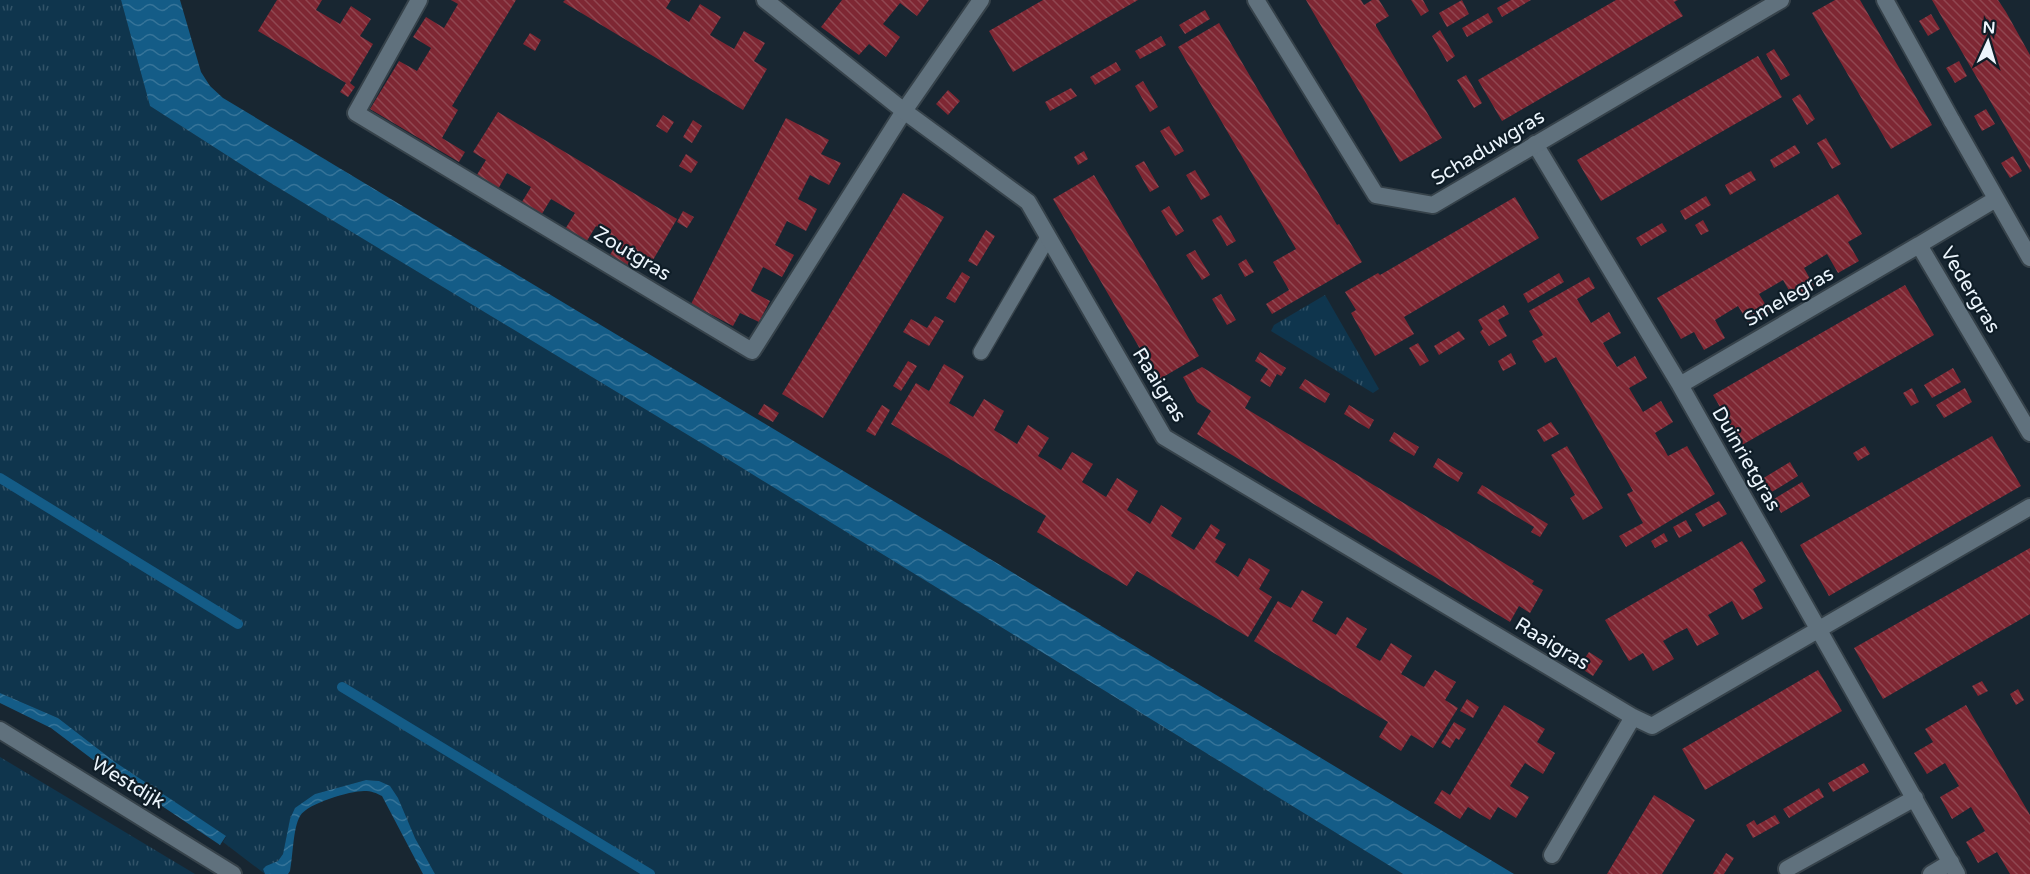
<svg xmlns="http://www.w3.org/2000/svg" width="2030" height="874" viewBox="0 0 2030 874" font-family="'Varela Round',sans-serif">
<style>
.grass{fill:url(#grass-tufts)}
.water{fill:url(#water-waves)}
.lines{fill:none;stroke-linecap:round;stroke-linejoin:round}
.stream{stroke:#145c87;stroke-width:10}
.building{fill:url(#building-back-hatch)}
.service-casing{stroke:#36424a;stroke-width:18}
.pedestrian-casing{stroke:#36424a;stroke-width:20}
.minor-casing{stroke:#36424a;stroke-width:20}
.tertiary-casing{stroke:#36424a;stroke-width:20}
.service{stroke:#60717d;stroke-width:15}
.pedestrian{stroke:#60717d;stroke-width:16}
.minor{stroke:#60717d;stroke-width:16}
.tertiary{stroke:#60717d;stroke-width:16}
.labels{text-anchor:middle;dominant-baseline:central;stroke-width:4.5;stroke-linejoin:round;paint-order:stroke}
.street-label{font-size:20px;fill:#ecf5fc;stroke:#0f1d27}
</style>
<defs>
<pattern id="grass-tufts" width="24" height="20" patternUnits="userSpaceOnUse" patternTransform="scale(1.5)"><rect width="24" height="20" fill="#0f354d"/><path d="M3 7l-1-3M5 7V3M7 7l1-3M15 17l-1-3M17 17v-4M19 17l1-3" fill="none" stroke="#325368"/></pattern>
<pattern id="water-waves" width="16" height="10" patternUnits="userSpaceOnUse" patternTransform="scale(1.5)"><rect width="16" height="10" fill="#145c87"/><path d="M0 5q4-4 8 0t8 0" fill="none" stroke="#367499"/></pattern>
<pattern id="building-back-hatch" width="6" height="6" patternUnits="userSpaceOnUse" patternTransform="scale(1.5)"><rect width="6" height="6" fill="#7e2733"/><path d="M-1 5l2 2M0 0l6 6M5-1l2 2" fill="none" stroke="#904751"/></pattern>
</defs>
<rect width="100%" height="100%" fill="#182631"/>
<path class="grass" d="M0,0H121L150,106L264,179L721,455L1403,874H435L415,838L379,781L366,780L315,794L290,819L283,854L278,861L263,869L265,874L223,842L226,837L115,762L58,718L0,693Z
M1325,295L1379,389L1373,393L1271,331L1274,325Z
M0,757L195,874H0Z"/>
<path class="water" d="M121,0H180L201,72L210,86L223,98L1514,874H1403L721,455L264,179L150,106Z
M0,693L58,718L115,762L226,836L220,845L92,759L51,728L0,703Z
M366,780L379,781L390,786L398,798L415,838L435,874H423L382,796C376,793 372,791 364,791C350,791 308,803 300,816C293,828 293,856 290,871L288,874H265L263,869L266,866L278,861L283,854L290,819L295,808L315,794Z"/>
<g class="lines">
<path class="stream" d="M0,478L238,624
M342,687L650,874"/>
</g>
<path class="building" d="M277,0H322L316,10L340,24L351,6L371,19L360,36L373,44L350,83L355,87L348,97L340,92L346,83L258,31Z
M451,0H516L452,106L458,110L442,138L465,152L459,162L370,109L399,61L417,71L431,48L413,37L426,17L444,28L458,4Z
M565,0H671L666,8L689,22L700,4L721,17L710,35L734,49L744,31L765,43L754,61L767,69L743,110L563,2Z
M842,0H929L917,16L900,3L883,24L900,37L886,57L869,44L859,55L821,27Z
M1043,0H1138L1013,72L989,31Z
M1306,0H1361L1364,5L1372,0H1379L1389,16L1376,24V26L1442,138L1400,162Z
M1411,0H1423L1429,11L1421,16Z
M1462,0L1469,14L1447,27L1439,13Z
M1511,0H1531L1502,17L1497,8Z
M1616,0H1678L1674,2L1683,16L1502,121L1478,80Z
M1835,0H1860L1932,125L1891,149L1812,13Z
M1932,0H1998L2006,12L2030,55V170Z
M1205,10L1210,19L1185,34L1179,25Z
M1488,13L1493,22L1467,37L1462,28Z
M1931,14L1940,29L1928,36L1919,21Z
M1219,23L1337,225L1339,224L1362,262L1272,314L1266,304L1289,290L1273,262L1296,249L1178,47Z
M1440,30L1455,56L1447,62L1432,36Z
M530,33L541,40L535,51L523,44Z
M1161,36L1166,45L1140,59L1135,51Z
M1774,49L1790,75L1781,80L1766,54Z
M1758,56L1782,97L1601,201L1577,160Z
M1959,61L1967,76L1955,83L1946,68Z
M1116,62L1121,70L1095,85L1090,77Z
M1466,75L1482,103L1474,108L1457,80Z
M1143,81L1158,107L1150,112L1135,86Z
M1071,88L1077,96L1050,111L1045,102Z
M948,90L960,101L948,115L936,104Z
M1800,94L1815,119L1807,125L1792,99Z
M1986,109L1995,124L1982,131L1974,116Z
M498,112L677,219L653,260L640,252L629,270L608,258L619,240L596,226L585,244L564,231L575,213L551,199L540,217L520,205L531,187L507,173L497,191L475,178L486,160L473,152Z
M663,115L674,122L667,133L656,126Z
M786,118L829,140L821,154L841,163L829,185L810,175L798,199L817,209L806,231L787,221L775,245L794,255L782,277L763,267L751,291L770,301L759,322L740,313L733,326L691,304Z
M693,120L702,126L692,143L683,137Z
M1169,126L1184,151L1175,156L1160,131Z
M1826,138L1841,164L1832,169L1817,143Z
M1795,145L1800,153L1774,168L1770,160Z
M1084,151L1088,159L1078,165L1074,157Z
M686,154L698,162L691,173L679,166Z
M2013,156L2022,171L2010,178L2001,163Z
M1144,161L1159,187L1150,192L1135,166Z
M1195,170L1210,195L1201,200L1186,175Z
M1751,171L1756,180L1730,195L1725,185Z
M1094,175L1199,356L1158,380L1053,199Z
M903,193L944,217L823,418L782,394Z
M1838,194L1862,234L1848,242L1859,261L1838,273L1827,254L1804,268L1814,286L1794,299L1783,280L1759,294L1770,312L1749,324L1738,306L1715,320L1725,338L1704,350L1694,332L1681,339L1657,298Z
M1706,196L1711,205L1685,220L1680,211Z
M1515,197L1539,238L1404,317L1414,334L1375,356L1351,313L1356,310L1345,292L1378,273L1380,275Z
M1169,206L1184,231L1176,236L1161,211Z
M683,211L694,217L687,228L677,222Z
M1221,215L1236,241L1227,246L1212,220Z
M1703,220L1709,231L1701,235L1695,225Z
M1662,223L1667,231L1641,246L1636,238Z
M986,230L995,236L977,266L968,261Z
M1195,250L1210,275L1202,280L1186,255Z
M1246,259L1254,272L1245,277L1238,264Z
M962,272L970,277L955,303L946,298Z
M1559,273L1564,282L1528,303L1523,294Z
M1589,277L1595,288L1577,299L1591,323L1609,312L1621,333L1603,343L1617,367L1635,356L1647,378L1629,388L1643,412L1661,401L1673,422L1655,433L1668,456L1687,446L1715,494L1626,547L1619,536L1643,523L1627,494L1633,491L1556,357L1545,363L1532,341L1543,335L1529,311Z
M1905,285L1934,335L1742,445L1713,395Z
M1221,294L1236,320L1227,325L1212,299Z
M1504,305L1509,314L1498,320L1507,336L1489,346L1480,332L1483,329L1478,320Z
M935,316L944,321L929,346L903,332L911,319L927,328Z
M1459,331L1465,339L1439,355L1434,346Z
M1418,343L1429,361L1420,366L1409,348Z
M1260,352L1286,368L1281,376L1277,374L1270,387L1260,381L1268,369L1255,361Z
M1511,353L1516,364L1503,371L1498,361Z
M908,361L917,366L901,391L893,386Z
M944,364L964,376L949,403L973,417L984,399L1004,411L994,430L1017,444L1028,425L1049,438L1038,456L1061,470L1072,452L1093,464L1082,482L1106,497L1117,478L1138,491L1127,510L1150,524L1161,505L1182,518L1171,536L1194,550L1211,524L1220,530L1215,538L1226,544L1215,562L1238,577L1249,558L1270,570L1259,589L1272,597L1248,637L1137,571L1127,586L1105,573L1037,532L1046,516L891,424L916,383L929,391Z
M1202,367L1251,397L1245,408L1534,581L1532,584L1543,590L1530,613L1519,606L1510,622L1197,434L1211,411L1197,402L1183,377Z
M1953,368L1961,382L1932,398L1924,385Z
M1305,379L1330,394L1325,403L1299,388Z
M1912,388L1919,402L1911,406L1903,393Z
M1965,388L1972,402L1944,418L1936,405Z
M764,404L779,413L773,422L758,414Z
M882,405L890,410L875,436L866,431Z
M1349,405L1374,420L1369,429L1344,414Z
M1551,422L1559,434L1544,442L1537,430Z
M1394,432L1419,447L1414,456L1389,441Z
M1992,436L2021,486L1829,596L1800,545Z
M1567,446L1603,508L1583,520L1570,498L1575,495L1551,455Z
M1865,446L1870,454L1858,461L1853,453Z
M1438,458L1463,473L1458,482L1433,467Z
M1790,462L1798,476L1770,493L1762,479Z
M1802,482L1810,496L1781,513L1774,499Z
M1482,485L1548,524L1540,537L1531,532L1534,527L1477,493Z
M1719,501L1727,514L1703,527L1695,514Z
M1686,520L1692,531L1679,538L1673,527Z
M1664,533L1668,541L1655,548L1651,541Z
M1742,541L1766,581L1753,589L1763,608L1742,620L1732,601L1708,615L1719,634L1697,646L1687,628L1675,634L1663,641L1674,659L1653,671L1643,653L1629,661L1605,620Z
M2030,548V614L1883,699L1854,648Z
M1302,590L1323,602L1312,621L1336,635L1347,617L1367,629L1356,647L1380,661L1391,643L1412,656L1401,674L1424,687L1435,670L1456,682L1445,700L1458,708L1433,748L1411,735L1401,751L1379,737L1388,722L1254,641L1278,601L1291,608Z
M1589,652L1603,661L1593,676L1579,667Z
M1818,670L1842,711L1705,790L1682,749Z
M1982,681L1988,691L1978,696L1972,686Z
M2018,689L2024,700L2016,705L2010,694Z
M1467,699L1479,707L1473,718L1460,711Z
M1504,705L1545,729L1537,742L1555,753L1543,774L1525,763L1510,786L1529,797L1516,818L1498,807L1490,820L1468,807L1460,819L1434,803L1442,790L1450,795Z
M1966,705L2030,815V874H2010L1997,852L1978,863L1966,842L1985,831L1971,807L1952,819L1940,797L1959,786L1945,763L1927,774L1914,753L1933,742L1925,729Z
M1454,722L1466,729L1459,740L1456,738L1450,748L1441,743Z
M1864,763L1869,772L1833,792L1828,783Z
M1819,788L1824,797L1789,818L1783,809Z
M1654,795L1695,820L1681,843L1662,874H1607Z
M1775,815L1780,823L1753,838L1746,825L1754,820L1757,825Z
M1726,853L1734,858L1724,874H1713Z"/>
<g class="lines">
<g class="service-casing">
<path id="service" d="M981,352L1047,239"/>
</g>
<g class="pedestrian-casing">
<path id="pedestrian" d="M419,0L356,113L752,351L904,111
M1885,0L1952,121"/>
</g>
<g class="minor-casing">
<path id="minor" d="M765,0L904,111L1028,202L1164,437L1633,717L1652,726L2030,507
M904,111L981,0
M1952,121L2030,258
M1535,144L1680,385L1957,874
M1996,199L1919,245L2030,433
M1680,385L1919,245
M0,730L233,874
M1552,855L1633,717
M1787,869L1915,798
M1931,874L1951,862"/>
</g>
<g class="tertiary-casing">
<path id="tertiary" d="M1256,0L1376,195L1433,205L1781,0"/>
</g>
<use href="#service" class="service"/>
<use href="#pedestrian" class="pedestrian"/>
<use href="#minor" class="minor"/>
<use href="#tertiary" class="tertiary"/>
</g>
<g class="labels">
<g class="street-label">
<text transform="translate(1488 148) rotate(-31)">Schaduwgras</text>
<text transform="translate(632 254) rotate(31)">Zoutgras</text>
<text transform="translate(1970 290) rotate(59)">Vedergras</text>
<text transform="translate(1789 297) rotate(-30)">Smelegras</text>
<text transform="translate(1159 385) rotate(58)">Raaigras</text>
<text transform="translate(1746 459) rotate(60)">Duinrietgras</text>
<text transform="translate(1552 644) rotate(31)">Raaigras</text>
<text transform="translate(128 783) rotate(31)">Westdijk</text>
</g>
</g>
<g transform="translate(1988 42) rotate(4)" stroke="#0f1d27" stroke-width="4.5" paint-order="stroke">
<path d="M0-4.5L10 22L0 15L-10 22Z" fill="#ecf5fc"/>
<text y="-9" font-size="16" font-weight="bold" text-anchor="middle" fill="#ecf5fc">N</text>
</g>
</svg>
